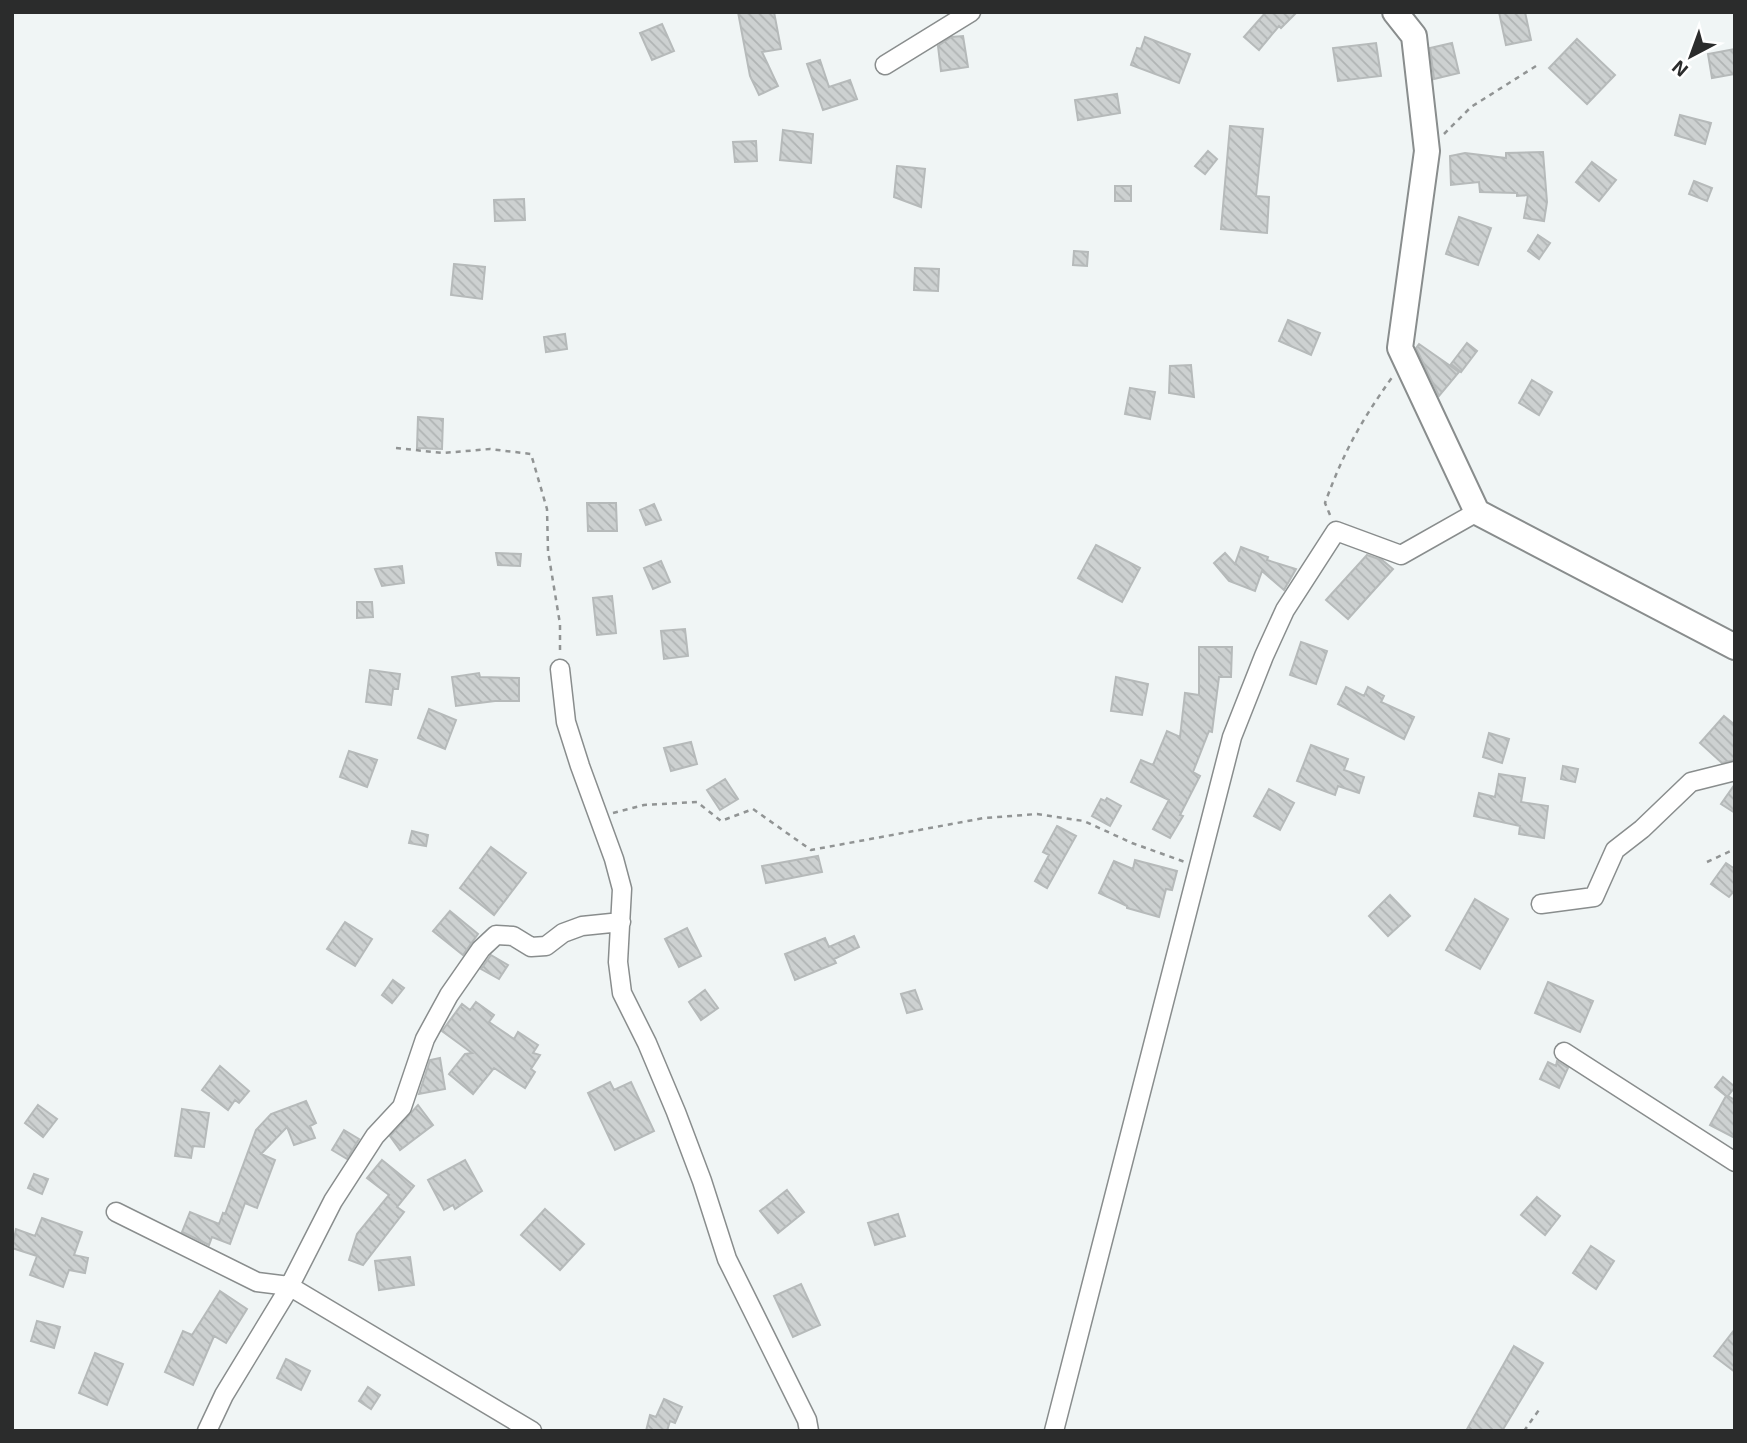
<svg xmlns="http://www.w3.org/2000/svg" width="1747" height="1443" viewBox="0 0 1747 1443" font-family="'Exo 2',sans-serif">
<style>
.building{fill:url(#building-back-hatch);stroke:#b6baba;stroke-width:2}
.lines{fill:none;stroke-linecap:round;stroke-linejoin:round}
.street-casing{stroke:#898d8d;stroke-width:21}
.secondary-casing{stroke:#898d8d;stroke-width:28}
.path{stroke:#919494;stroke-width:2.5;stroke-dasharray:5 5;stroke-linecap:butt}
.street{stroke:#fff;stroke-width:18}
.secondary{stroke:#fff;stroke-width:24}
</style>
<defs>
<pattern id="building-back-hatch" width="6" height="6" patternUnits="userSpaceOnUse" patternTransform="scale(1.75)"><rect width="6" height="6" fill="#cdd1d1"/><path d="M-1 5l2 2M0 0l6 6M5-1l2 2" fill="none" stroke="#b0b4b4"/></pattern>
</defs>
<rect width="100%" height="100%" fill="#f0f5f5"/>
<path class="building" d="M738,12H774L781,49L762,52L778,86L759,95L750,76Z
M1266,12H1297L1281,28L1279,26L1259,50L1244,37Z
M1499,12H1525L1531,40L1506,45Z
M662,24L674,51L652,60L640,33Z
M963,36L968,67L941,71L938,46L951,37Z
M1145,37L1190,54L1179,83L1131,65L1137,48L1141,49Z
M1577,39L1615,75L1587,104L1549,68Z
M1376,43L1381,76L1338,81L1333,48Z
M1452,43L1459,73L1434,79L1430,48Z
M1735,49V74L1712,78L1708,54Z
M820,60L829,87L850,80L857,99L823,110L807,64Z
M1117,94L1120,113L1078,120L1075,100Z
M1680,115L1711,123L1705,144L1675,135Z
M1230,126L1263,129L1256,196L1269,197L1267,233L1221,229Z
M783,130L813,134L811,163L780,160Z
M756,141L757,161L735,162L733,142Z
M1208,151L1217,159L1205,174L1195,166Z
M1543,152L1547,202L1544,221L1524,218L1528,195L1517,196V193L1480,192L1479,182L1451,185L1450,156L1465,153L1506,158V153Z
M1592,162L1616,180L1599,201L1576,182Z
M897,166L925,169L921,207L894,197Z
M1694,181L1712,188L1707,201L1689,194Z
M1115,186H1131V201H1115Z
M524,199L525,220L495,221L494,200Z
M1459,217L1491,228L1478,265L1446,254Z
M1538,235L1550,243L1539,259L1528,251Z
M1074,251L1088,252L1087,266L1073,265Z
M454,264L485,267L482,299L451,295Z
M915,268L939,269L938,291L914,290Z
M1288,320L1320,333L1311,355L1279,341Z
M565,334L567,349L546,352L544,337Z
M1467,343L1477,351L1461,372L1451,364Z
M1419,344L1459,372L1439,396L1416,348Z
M1191,365L1194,397L1169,393L1170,366Z
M1532,380L1552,392L1539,415L1519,403Z
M1130,388L1155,392L1150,419L1125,414Z
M418,417L443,419L442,449L417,448Z
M587,503H616L617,531H588Z
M654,504L661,520L646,525L640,510Z
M1096,545L1140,568L1122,602L1078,578Z
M1241,547L1268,557L1267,560L1296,569L1284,590L1262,571L1255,591L1229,581L1214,563L1225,553L1235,564Z
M496,553L521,554L520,566L498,565Z
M1367,555L1382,560L1393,569L1348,619L1326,600Z
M661,561L670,582L653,589L644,568Z
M402,566L404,583L382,586L375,569Z
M612,596L616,633L597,635L593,598Z
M357,602H372L373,617L357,618Z
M685,629L688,656L664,659L661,631Z
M1301,642L1327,651L1316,684L1290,675Z
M1199,647H1232L1231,677H1219L1212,732L1209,731L1193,772L1200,776L1180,815L1183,816L1170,838L1153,829L1169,800L1131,782L1141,760L1153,765L1167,731L1180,737L1185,693L1199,695Z
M370,670L400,674L398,689H393L391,705L366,702Z
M479,673L480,677L519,678V701H495L456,706L452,677Z
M1116,677L1148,684L1142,715L1111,711Z
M1346,687L1364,696L1368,687L1384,696L1381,702L1414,717L1404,739L1338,704Z
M429,709L456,720L445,749L418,738Z
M1724,716L1735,725V760L1722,763L1700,743Z
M1489,733L1509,739L1502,763L1483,757Z
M691,742L697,764L671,771L664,748Z
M1311,745L1348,759L1344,770L1364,777L1359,793L1338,786L1335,795L1297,781Z
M349,751L377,760L367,787L340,777Z
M1563,766L1578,769L1575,782L1561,779Z
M1499,774L1525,778L1521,802L1548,806L1544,838L1519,834L1520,826L1474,816L1479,793L1495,797Z
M725,779L738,799L720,810L707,790Z
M1735,784V813L1721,804Z
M1269,789L1294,803L1280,830L1254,816Z
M1107,798L1121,806L1110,826L1092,816L1101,799L1105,801Z
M1057,826L1076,836L1047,888L1035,881L1049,855L1043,852Z
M412,831L428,835L426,846L409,843Z
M491,847L526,873L494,915L460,888Z
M818,856L822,872L766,883L762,866Z
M1135,860L1177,871L1172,890L1166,889L1159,917L1127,908V906L1099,893L1114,861L1133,869Z
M1726,863L1735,869V890L1729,897L1711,884Z
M1390,895L1410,916L1388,936L1369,916Z
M1475,899L1508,919L1480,969L1446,950Z
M450,911L478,934L463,955L433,931Z
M345,922L372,939L355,966L327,949Z
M687,928L701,956L679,967L665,939Z
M854,936L859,947L834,959L836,963L795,980L785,954L825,938L829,947Z
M491,955L508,965L499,979L481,969Z
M393,980L404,988L392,1003L382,995Z
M1548,982L1593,1001L1580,1032L1535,1013Z
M705,990L718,1008L701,1020L689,1002Z
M915,990L922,1009L907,1013L901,994Z
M476,1002L494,1015L489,1022L514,1039L518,1032L538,1045L533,1053L540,1055L531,1069L535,1072L525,1088L494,1068L473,1094L449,1074L465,1054L472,1053L442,1031L462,1004L470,1010Z
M440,1058L445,1089L419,1094L430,1060Z
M1557,1061L1568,1068L1559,1088L1540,1079L1548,1062L1556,1066Z
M220,1066L249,1091L239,1103L235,1100L228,1110L202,1090Z
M1723,1077L1735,1087L1728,1096L1735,1100V1138L1710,1125L1726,1096L1715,1087Z
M610,1082L614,1090L631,1082L654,1131L615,1150L588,1093Z
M306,1101L316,1123L310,1126L315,1138L294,1145L287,1127L261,1154L275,1160L257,1208L245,1203L230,1244L212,1237L209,1245L182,1232L190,1212L219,1224L223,1213L225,1214L256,1130L271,1114Z
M38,1105L57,1119L43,1137L25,1123Z
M418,1105L433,1125L400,1150L390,1136Z
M182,1109L209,1113L204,1147L193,1146L191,1158L175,1156Z
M344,1130L359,1139L347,1159L332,1150Z
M382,1160L414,1186L397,1207L404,1212L363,1265L349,1260L357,1234L389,1195L367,1178Z
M465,1160L482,1191L455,1209L453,1205L444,1210L428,1180Z
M34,1174L48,1179L42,1194L28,1188Z
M787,1190L804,1212L778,1233L760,1211Z
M1537,1197L1560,1216L1545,1235L1521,1215Z
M545,1209L584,1244L560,1270L521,1235Z
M898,1214L905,1236L875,1245L868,1223Z
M42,1218L82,1232L74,1255L88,1258L85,1273L69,1270L63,1287L30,1275L37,1256L12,1248L16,1229L35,1236Z
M1591,1246L1614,1261L1596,1289L1573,1273Z
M410,1257L414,1285L379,1290L375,1261Z
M801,1284L820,1325L793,1337L774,1296Z
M220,1291L247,1309L226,1343L214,1336L193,1385L165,1372L183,1331L192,1335Z
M37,1321L60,1327L54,1348L31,1341Z
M1735,1329V1372L1714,1356Z
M1514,1346L1543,1363L1502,1431H1466Z
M95,1353L123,1364L107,1405L79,1393Z
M286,1359L310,1371L301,1390L277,1378Z
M368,1387L380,1395L371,1409L359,1401Z
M664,1399L682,1407L675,1423L670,1421L667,1431H646L650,1415L656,1417Z"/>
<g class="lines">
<g class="street-casing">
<path id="street" d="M885,65L971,12
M560,669L566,722L580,766L614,859L622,889L618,962L622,993L647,1043L676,1112L702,1181L727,1259L807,1420L809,1431
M1541,904L1594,897L1615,850L1642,829L1691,782L1735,771
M1564,1052L1735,1162
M116,1212L257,1282L289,1286L532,1431
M207,1431L224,1395L286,1293L333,1201L375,1136L402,1107L425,1039L449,995L481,949L496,935L513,936L531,947L546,946L563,933L582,926L621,922
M1054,1431L1232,737L1264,656L1285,610L1336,531L1401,555L1477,512"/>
</g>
<g class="secondary-casing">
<path id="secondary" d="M1395,12L1414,36L1427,151L1400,348L1477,512L1735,647"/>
</g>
<path class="path" d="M1444,134L1471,107L1536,66
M396,448L443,453L490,449L531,454L547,509L548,551L560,624V655
M1330,515L1325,503C1344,451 1361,421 1393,376
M613,813L644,805L697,802L721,821L753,809L811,850L984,818L1037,814L1084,821L1132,843L1185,862
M1707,862L1735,849
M1524,1431L1541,1407"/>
<use href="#street" class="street"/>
<use href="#secondary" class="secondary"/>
</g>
<rect width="1747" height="1443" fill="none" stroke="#2b2c2c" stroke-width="28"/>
<g transform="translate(1691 56) rotate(221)" stroke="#ffffff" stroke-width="5" paint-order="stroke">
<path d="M0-5L12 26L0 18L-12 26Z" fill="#2b2c2c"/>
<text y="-10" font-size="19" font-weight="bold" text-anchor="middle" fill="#2b2c2c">N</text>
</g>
</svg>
